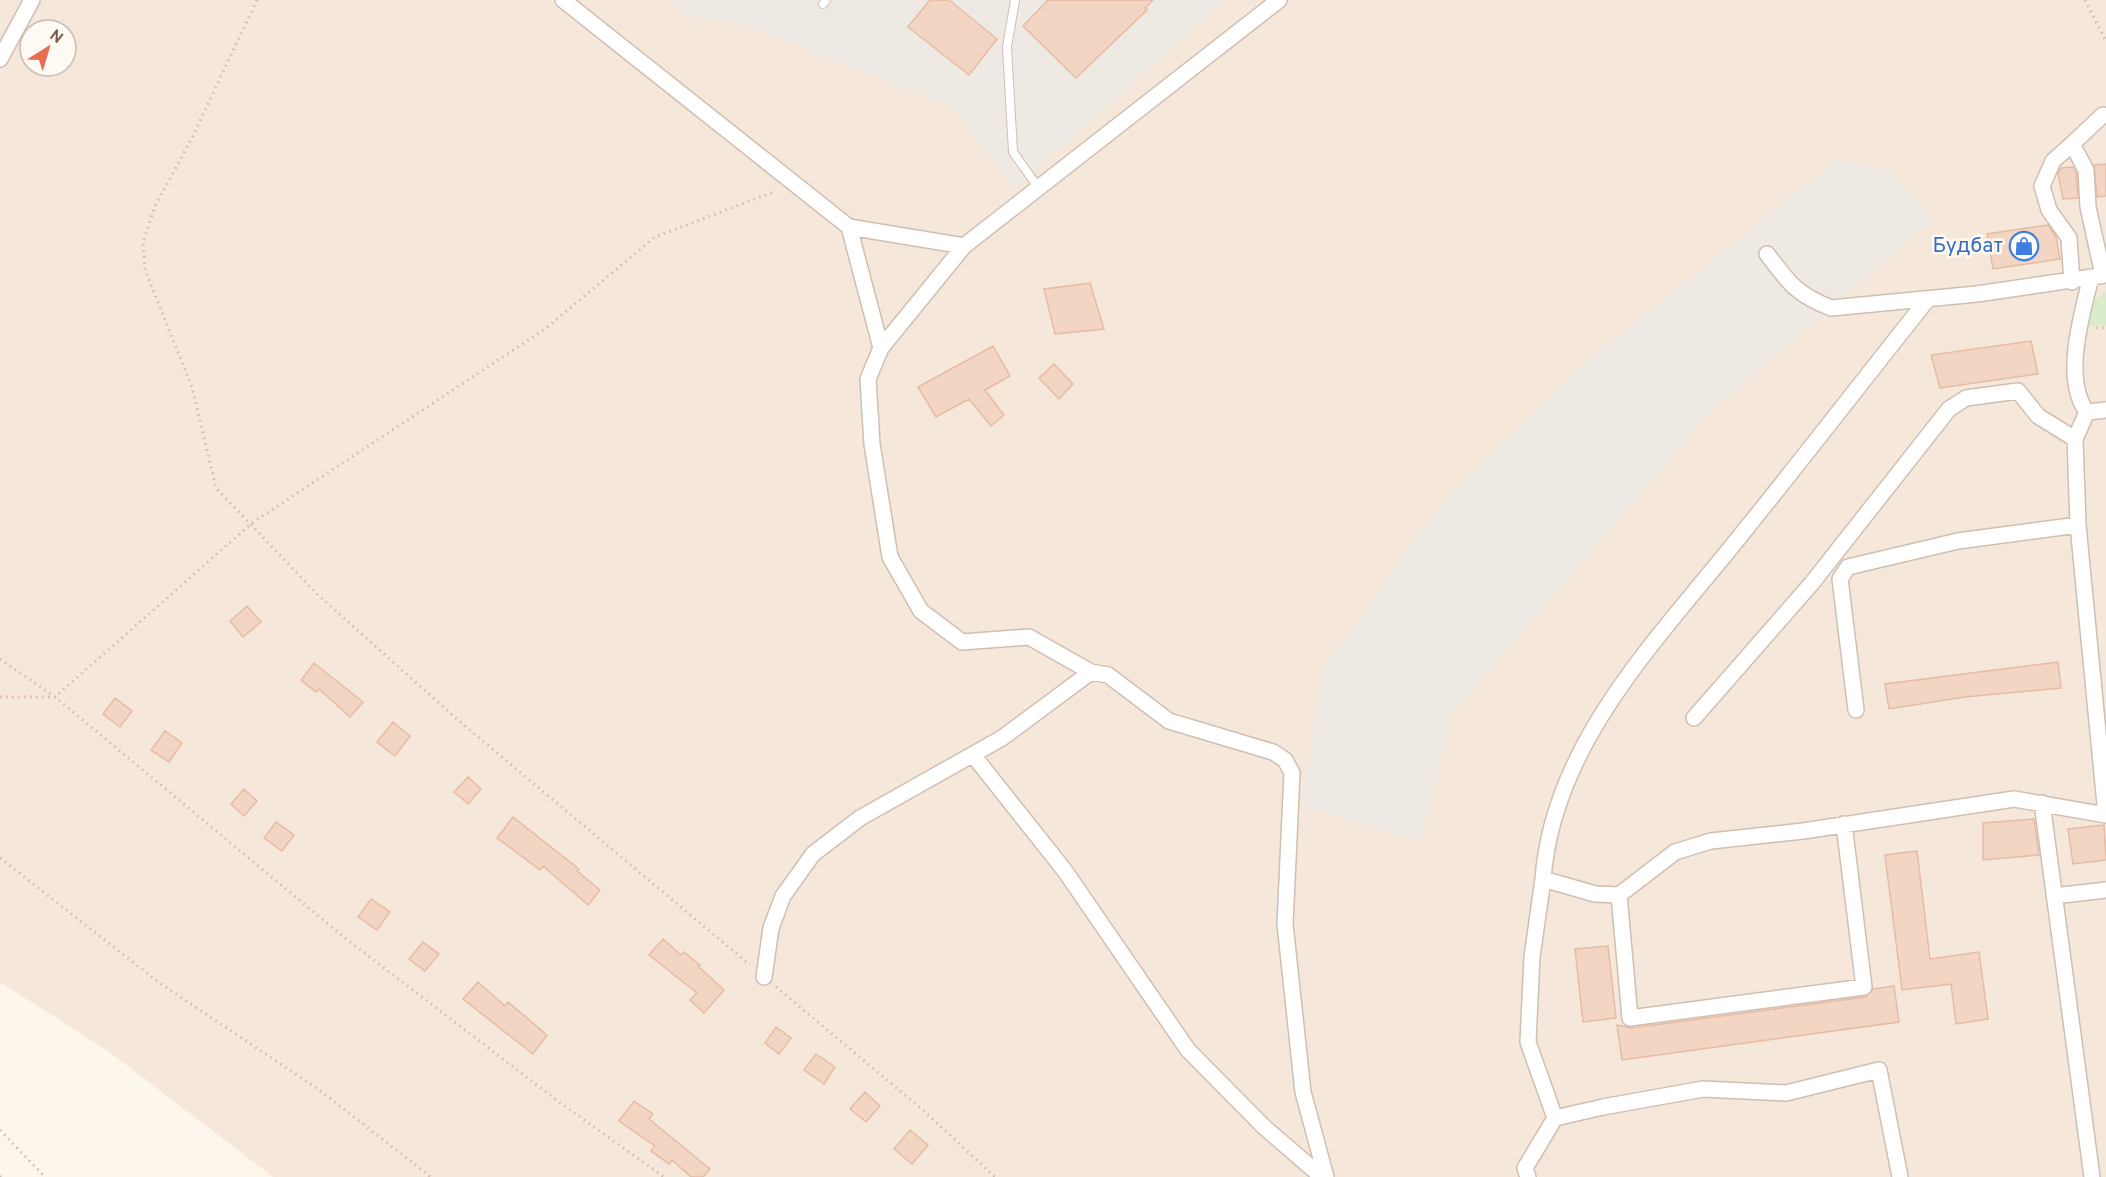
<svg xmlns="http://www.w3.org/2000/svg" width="2106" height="1177" viewBox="0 0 2106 1177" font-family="Overpass,sans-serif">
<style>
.residential{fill:#f5e8da;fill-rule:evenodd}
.industrial{fill:#efe9e4}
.green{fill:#d8ecc9}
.building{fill:#f3d5c3;stroke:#e6bba3;stroke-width:1.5}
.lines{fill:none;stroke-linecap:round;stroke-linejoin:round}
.service-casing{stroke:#d1beb0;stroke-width:10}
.minor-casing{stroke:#d1beb0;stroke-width:18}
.path{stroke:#d9b8a5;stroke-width:3;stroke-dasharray:1.5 4.5;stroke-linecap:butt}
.service{stroke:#fff;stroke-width:8}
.minor{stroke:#fff;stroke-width:15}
.labels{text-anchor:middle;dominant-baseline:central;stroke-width:5;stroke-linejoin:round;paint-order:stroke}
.shop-label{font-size:21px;fill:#366cbe;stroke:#fffaf3;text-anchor:end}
</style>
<rect width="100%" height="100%" fill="#fdf6ec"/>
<path class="residential" d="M0,0H2106V1177H273L108,1051L0,982ZM30,30H66V66H30Z"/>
<path class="industrial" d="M665,0H1226L1015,188L952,107L743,24L687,16Z
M1836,160L1890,171L1934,219L1710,412L1451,715L1421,842L1301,805L1323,669L1441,503L1570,375Z"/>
<path class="green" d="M2106,292V325L2086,327L2094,300Z"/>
<path class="building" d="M930,0H949L997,39L969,75L908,27Z
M1048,0H1153L1145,8L1147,10L1076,78L1023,26Z
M2106,164V196L2097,197L2094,165Z
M2073,167L2076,173L2078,198L2063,199L2058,173L2061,168Z
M2048,225L2056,237L2060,259L1993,269L1987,234Z
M1090,283L1104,329L1055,334L1044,289Z
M2031,341L2038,374L1940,388L1931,355Z
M993,346L1010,376L985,390L1004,415L991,426L969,399L936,417L918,387Z
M1054,364L1073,384L1059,399L1039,378Z
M247,606L261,622L243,637L230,621Z
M2058,662L2061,688L1965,697L1889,709L1885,684Z
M314,663L363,702L350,717L319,689L316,692L301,680Z
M115,698L132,711L120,727L103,714Z
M393,722L410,736L395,756L377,742Z
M165,731L182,743L169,762L151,750Z
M468,777L481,789L468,804L454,792Z
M244,789L257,801L244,816L231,804Z
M513,817L579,869L577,871L600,890L588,905L543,866L540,870L497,838Z
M2034,819L2039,855L1983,860V823Z
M276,822L294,835L282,851L264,838Z
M2104,825L2106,860L2073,864L2068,829Z
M1917,851L1930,959L1979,952L1988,1019L1956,1024L1951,984L1902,990L1885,855Z
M371,899L390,912L377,930L358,917Z
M663,939L681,955L684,952L700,965L698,966L724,990L704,1013L690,1000L697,993L649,955Z
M423,942L439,954L425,971L409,959Z
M1608,946L1616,1018L1583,1022L1575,949Z
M478,982L505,1006L508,1002L547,1035L533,1054L463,999Z
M1894,986L1899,1022L1622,1060L1617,1025L1631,1028L1865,997L1873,989Z
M776,1027L791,1038L779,1054L765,1043Z
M816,1054L835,1067L824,1084L804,1070Z
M865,1092L880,1106L866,1122L850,1109Z
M634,1101L653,1114L649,1119L710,1169L703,1177H691L672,1160L669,1164L651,1151L655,1146L619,1121Z
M910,1130L928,1145L912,1164L894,1149Z"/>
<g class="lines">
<g class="service-casing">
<path id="service" d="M1015,0L1007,47L1013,152L1038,187
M823,4L826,0"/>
</g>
<g class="minor-casing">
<path id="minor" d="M563,0L849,227L964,246L1279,0
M0,59L32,0
M2072,144L2053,161L2042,186L2049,210L2069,238L2072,282
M849,227L881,348
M964,246L881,348L868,379L872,444L890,557L921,611L962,642L1029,637L1091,672L1108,675L1169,721L1273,752L1285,760L1292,773L1285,924L1303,1092L1326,1177
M1767,254C1789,283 1796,294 1831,308L1977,294L2106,275
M2103,275L2088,207L2086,170L2072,144L2103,115
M1927,300C1865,378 1804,457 1741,535C1660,637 1553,742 1543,879L1595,894L1619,895L1675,852L1711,841L1803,831L2014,799L2106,815
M2087,412L2075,439L2078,525L2106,815
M2087,412C2062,379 2082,314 2091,277
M2087,412L2106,410
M1856,710L1840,579L1848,567L1958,541L2078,525
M1694,718L1812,583L1949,409L1966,398L2018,391L2038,416L2075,439
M973,755L1065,871L1188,1050L1263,1126L1322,1177
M2042,803L2092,1177
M1619,895L1630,1018L1864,987L1844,824
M2054,896L2106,890
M764,977L771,928L783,896L813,854L860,818L1002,738L1091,672
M1555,1118L1603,1107L1703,1089L1786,1093L1879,1070L1900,1177
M1528,1177L1525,1168L1555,1118L1528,1042L1532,957L1543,879"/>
</g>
<path class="path" d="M257,0L192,138L155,206L143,242L145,270L192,387L216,488L317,594L459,721L750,965
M2085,0L2106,41
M2096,328L2106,327
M0,659L55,697L345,938L559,1102L664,1177
M0,697H55L252,523L545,329L655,237L776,191
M0,858L161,984L318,1089L431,1177
M776,987L923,1110L995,1177
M0,1130L45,1177
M0,1176L1,1177"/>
<use href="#service" class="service"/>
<use href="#minor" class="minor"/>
</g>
<defs>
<g id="shop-ring" transform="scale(1.5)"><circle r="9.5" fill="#fffaf3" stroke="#3f7fe0" stroke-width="1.5"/><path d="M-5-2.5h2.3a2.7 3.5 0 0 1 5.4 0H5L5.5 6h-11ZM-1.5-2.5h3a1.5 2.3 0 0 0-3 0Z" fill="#3f7fe0"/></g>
</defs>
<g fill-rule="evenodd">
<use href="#shop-ring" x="2024" y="246"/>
</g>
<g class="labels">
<g class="shop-label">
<text x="2003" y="246">Будбат</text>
</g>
</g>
<g transform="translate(48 48) rotate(37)"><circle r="28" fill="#fffaf3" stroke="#cabbb1" stroke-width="1.5"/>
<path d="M0-4.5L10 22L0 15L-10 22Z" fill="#e76f51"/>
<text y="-9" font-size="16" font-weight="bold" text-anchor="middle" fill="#7a5c4d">N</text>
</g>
</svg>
